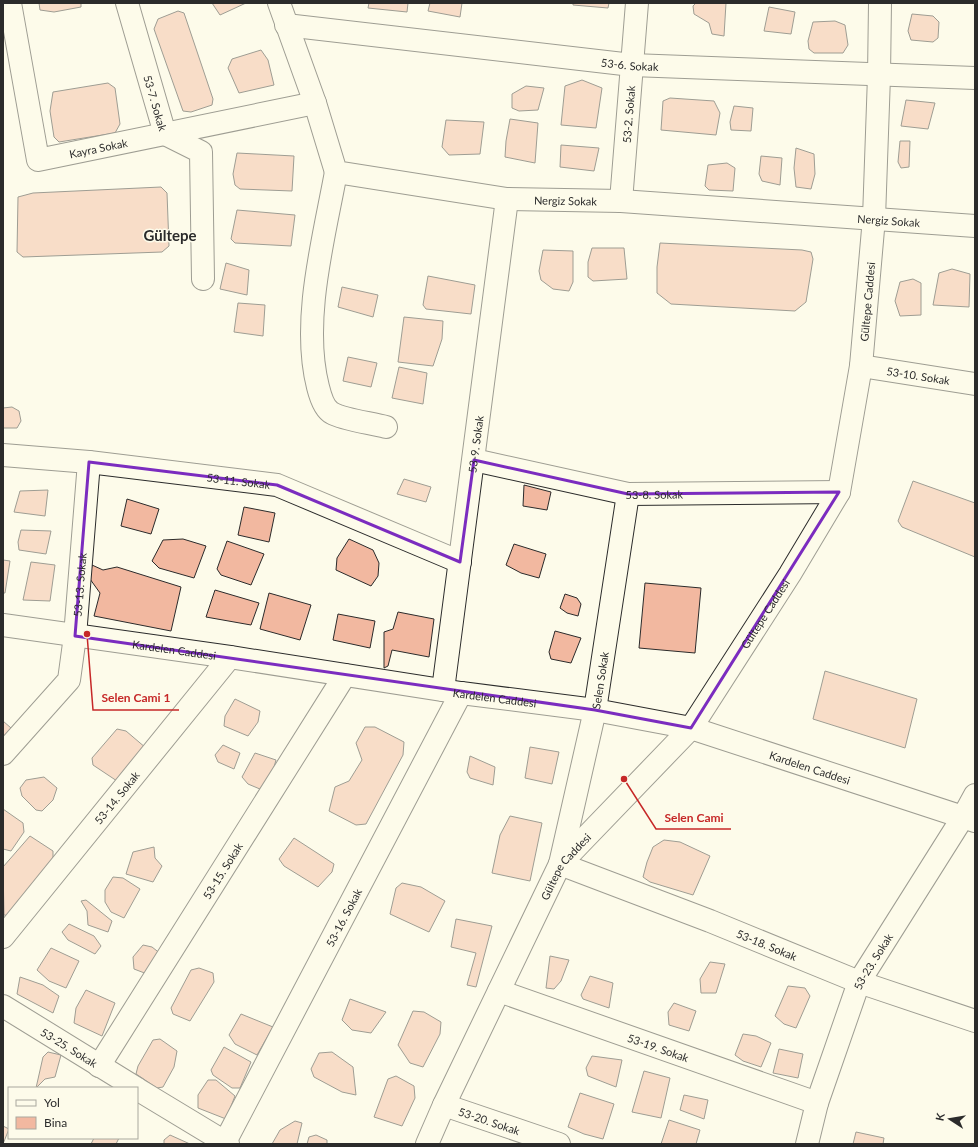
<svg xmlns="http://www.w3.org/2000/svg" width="978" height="1147" viewBox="0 0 978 1147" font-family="Lato,sans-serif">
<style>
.building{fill:#f2b8a0;stroke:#2b2b2b}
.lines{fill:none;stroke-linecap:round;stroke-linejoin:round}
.minor-casing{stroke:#2b2b2b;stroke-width:24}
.minor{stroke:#fdfbea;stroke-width:22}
.marked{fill:none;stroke:#7b2cbf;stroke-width:3;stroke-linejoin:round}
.labels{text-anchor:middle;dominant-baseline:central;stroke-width:3;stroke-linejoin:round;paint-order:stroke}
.street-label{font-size:11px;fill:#2b2b2b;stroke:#fdfbea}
.district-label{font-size:15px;font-weight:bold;fill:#2b2b2b;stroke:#fdfbea}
.leader{fill:none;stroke:#c62828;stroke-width:1.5}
.callout-dot{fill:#c62828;stroke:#fdfbea;stroke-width:1.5}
.callout-label{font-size:12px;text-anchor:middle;font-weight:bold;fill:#c62828;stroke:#fdfbea;stroke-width:3;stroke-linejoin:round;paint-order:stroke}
</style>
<rect width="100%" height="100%" fill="#fdfbea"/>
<path class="building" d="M39,3H81V7L54,12L40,10Z
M212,3H246L220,15Z
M369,3H408L407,12L368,8Z
M430,3H462L460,17L428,11Z
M573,3H609L608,8L573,5Z
M696,3H726L724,36L712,34L709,23L694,14L693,6Z
M769,7L795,12L791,34L764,31Z
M178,11L184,13L213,99L212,105L191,112L183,111L154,29L158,19Z
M912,14L933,16L939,22L938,38L933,42L911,40L908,31Z
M835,21L845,25L848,45L843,53H814L809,49L808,41L813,22Z
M261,50L268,60L274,85L239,93L228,68L232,59Z
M582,80L602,88L596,128L561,125L565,86Z
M108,83L115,88L120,124L115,133L59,142L54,137L50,111L53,92Z
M526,86L544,88L538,110L519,111L512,108V94Z
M670,98L714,101L720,113L716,135L661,130L663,101Z
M906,100L935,103L928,129L901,126Z
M734,106L753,108L751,131L731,130L730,122Z
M510,119L538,123L535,163L505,157L506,141Z
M446,120L484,122L480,154L449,155L442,147Z
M900,141H910L909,167L901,168L898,162Z
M561,145L599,148L594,171L560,167Z
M796,148L814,154L815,174L811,189L796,187L794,168Z
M237,153L294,156L292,191L240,189L235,185L233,174Z
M761,156L782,158L780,185L762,181L759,174Z
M727,163L735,168L733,191L709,190L705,186L708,165Z
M161,187L167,193L169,246L162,252L23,257L17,252L18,197L33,193Z
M237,210L295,215L291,246L235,243L231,239Z
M660,243L802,250L811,252L813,259L806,302L795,311L671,304L657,293V267Z
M592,248H624L627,279L593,281L588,277V262Z
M543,250L573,251V282L569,291L553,289L541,280L539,271Z
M226,263L249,270L247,295L220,289Z
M952,269L970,274L969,307L933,305L939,273Z
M428,276L475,285L471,314L426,309L423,305Z
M913,279L921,283V315L900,316L895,301L900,282Z
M342,287L378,295L373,317L338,307Z
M238,303L265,305L263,336L234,332Z
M404,317L443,321L442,339L433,366L398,362Z
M348,357L377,363L371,387L343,381Z
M399,367L427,373L423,404L392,398Z
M12,407L19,411L21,421L17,428H3V408Z
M404,479L431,487L426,502L397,494Z
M913,481L975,503V557L902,527L898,521Z
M524,485L551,492L547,510L523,506Z
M48,490L45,516L14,512L20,491Z
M127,499L159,509L151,534L121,526Z
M244,507L275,513L269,542L238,535Z
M21,530L51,531L46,554L19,550L18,542Z
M183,539L206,546L194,578L159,568L152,561L163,540Z
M349,539L373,550L379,563L378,576L371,586L336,570L337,558Z
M227,541L264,554L251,585L221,575L217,569Z
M514,544L546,554L539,578L521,573L506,565Z
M3,560L10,561L5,593H3Z
M31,562L55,565L50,601L23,600Z
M92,565L103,570L117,567L181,587L171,631L94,616L100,593L90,579Z
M645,583L701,588L695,653L639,648Z
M215,590L259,603L251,625L206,617Z
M269,593L311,605L300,640L260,629Z
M565,594L577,598L581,604L578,616L567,613L560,608Z
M398,612L434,619L429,657L392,650L388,666L384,668V632L393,629Z
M338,614L375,621L370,648L333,640Z
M555,631L581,638L571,663L551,659L549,652Z
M825,671L917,699L905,748L813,719Z
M235,699L260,711L258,722L248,736L224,726L225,716Z
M3,721L11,728L3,739Z
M365,727H375L404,742L403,755L366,824L356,825L329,811L335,787L349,781L362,760L356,743Z
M117,729L126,731L146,748L120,783L93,765L92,758Z
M223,745L240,753L234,769L218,762L215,755Z
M530,747L559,752L552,784L525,778Z
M255,753L276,760L267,792L248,784L242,777Z
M470,756L495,767L493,785L470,778L467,772Z
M44,777L57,788L53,800L42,811L36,810L22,796L20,788L26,780Z
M3,809L23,823L24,832L11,851L3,849Z
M510,816L542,823L530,881L492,873L500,835Z
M30,836L53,851V859L16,917L4,915L3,867Z
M294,838L334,864L332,872L318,887L284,866L279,859Z
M664,840L680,842L710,856L693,895L650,882L643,877L647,862L653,847Z
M154,847L155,858L162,866L153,882L126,874L133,852Z
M113,877L123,878L140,889L124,918L111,912L105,902V890Z
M402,883L421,887L445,901L429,932L390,914L396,888Z
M86,900L112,921L108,932L88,925L87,911L81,901Z
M456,919L492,926L476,987L467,985L476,953L451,947Z
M69,924L94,936L101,946L95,954L68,940L62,932Z
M143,945L152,947L166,958L155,977L134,969L133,957Z
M51,948L79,961L66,988L49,981L37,970Z
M550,956L569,960L561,981L554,989L546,988Z
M710,962L725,964L716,993H701L700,979Z
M199,968L213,973L214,982L190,1021L173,1014L171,1008L191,970Z
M590,976L613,983L609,1008L583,999L581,995Z
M20,977L43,985L59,996L53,1013L17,994Z
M788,986L805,988L810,996L796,1028L784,1024L775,1016Z
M86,990L115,1003L102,1036L74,1023L76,1008Z
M350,999L386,1012L371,1033L352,1030L342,1020Z
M674,1003L696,1011L689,1031L669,1025L668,1012Z
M413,1011L424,1012L441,1022L440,1034L423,1067L410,1063L398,1045Z
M241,1014L273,1027L257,1055L235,1044L229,1035Z
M743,1034L756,1036L771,1043L761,1067L743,1061L735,1055Z
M160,1039L177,1051L174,1067L163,1087L157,1088L136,1074L138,1066L153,1040Z
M224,1047L251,1062L240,1088H232L213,1075L211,1070Z
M779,1049L803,1054L798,1078L773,1073Z
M48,1052L61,1055L55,1077L45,1079L36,1088L43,1057Z
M332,1052L353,1067L356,1095L342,1092L314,1077L311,1069L319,1053Z
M592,1056L622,1060L616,1087L588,1076L586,1068Z
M644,1071L670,1078L661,1118L632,1112Z
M396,1076L414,1086L415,1098L402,1126L374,1117L388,1079Z
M208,1080H216L235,1096L226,1119L198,1108V1095Z
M580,1093L614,1104L603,1139L584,1134L568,1127Z
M684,1095L708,1100L704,1119L680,1110Z
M669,1120L700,1130L696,1144H661Z
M295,1121L302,1123L297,1144H272L280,1130Z
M3,1126L9,1129L3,1144Z
M856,1132L884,1138L883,1144H853Z
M170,1135L190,1144H164V1140Z
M316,1135L327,1140V1144H307L309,1137Z
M94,1138H119L116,1144H91Z"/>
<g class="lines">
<g class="minor-casing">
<g id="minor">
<path id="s1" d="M10,3L38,160L315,103"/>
<path id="s2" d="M127,3L165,134L201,152L203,279"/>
<path id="s3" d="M279,3L315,103L336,172L507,199L621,201L975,226"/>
<path id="s4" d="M286,25L632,65L975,78"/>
<path d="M336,172C324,238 301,321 318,387C320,395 324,409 332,413C344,420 372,423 386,427"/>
<path id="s5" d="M621,201L637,3"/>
<path id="s6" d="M861,366L975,384"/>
<path id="s7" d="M3,455L89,462L277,485L460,562"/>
<path id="s8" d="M474,460L628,494L839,492"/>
<path id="s9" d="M3,625L230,657L461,693L595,710L691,728L975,821"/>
<path id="s10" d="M443,690L507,199"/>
<path id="s11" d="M3,754L69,680L75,636L89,462"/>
<path id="s12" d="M560,864L710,921L859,982L975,1021"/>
<path id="s13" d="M560,864L595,710L628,494"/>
<path id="s14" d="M3,937L230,657"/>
<path id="s15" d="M499,991L817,1103"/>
<path id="s16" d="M3,1006L136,1088"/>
<path id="s17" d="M99,1066L345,675"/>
<path d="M137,1089L228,1144"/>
<path id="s18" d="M444,1105L559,1144"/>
<path id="s19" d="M225,1142L461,693"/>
<path id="s20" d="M427,1144L444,1105L560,864L691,728L790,574L839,492L861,366L874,218L879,76L880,3"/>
<path id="s21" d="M807,1144L817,1103L859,982L963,817L975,795"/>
</g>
</g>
<use href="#minor" class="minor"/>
</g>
<path d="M0 0H978V1147H0ZM474,460L628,494L839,492L691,728L595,710L75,636L89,462L277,485L460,562Z" fill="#fdfbea" fill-opacity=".55" fill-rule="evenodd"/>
<path class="marked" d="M474,460L628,494L839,492L691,728L595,710L75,636L89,462L277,485L460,562Z"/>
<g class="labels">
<g class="street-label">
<text stroke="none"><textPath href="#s4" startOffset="346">53-6. Sokak</textPath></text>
<text stroke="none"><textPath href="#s2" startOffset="104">53-7. Sokak</textPath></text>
<text stroke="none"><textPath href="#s5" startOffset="87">53-2. Sokak</textPath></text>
<text stroke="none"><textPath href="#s1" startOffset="221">Kayra Sokak</textPath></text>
<text stroke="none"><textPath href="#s3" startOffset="410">Nergiz Sokak</textPath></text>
<text stroke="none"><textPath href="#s3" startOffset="734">Nergiz Sokak</textPath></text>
<text stroke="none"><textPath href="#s20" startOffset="970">Gültepe Caddesi</textPath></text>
<text stroke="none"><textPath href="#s6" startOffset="58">53-10. Sokak</textPath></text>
<text stroke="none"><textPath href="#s10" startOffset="248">53-9. Sokak</textPath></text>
<text stroke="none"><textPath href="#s7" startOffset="237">53-11. Sokak</textPath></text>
<text stroke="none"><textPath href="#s8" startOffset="184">53-8. Sokak</textPath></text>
<text stroke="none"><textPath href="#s11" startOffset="195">53-13. Sokak</textPath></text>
<text stroke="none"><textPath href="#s20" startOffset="635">Gültepe Caddesi</textPath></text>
<text stroke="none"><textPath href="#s9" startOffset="173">Kardelen Caddesi</textPath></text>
<text stroke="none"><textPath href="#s13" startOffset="188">Selen Sokak</textPath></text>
<text stroke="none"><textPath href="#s9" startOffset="497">Kardelen Caddesi</textPath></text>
<text stroke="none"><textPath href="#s9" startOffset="821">Kardelen Caddesi</textPath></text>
<text stroke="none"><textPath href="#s14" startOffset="180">53-14. Sokak</textPath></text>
<text stroke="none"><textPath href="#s20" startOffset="311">Gültepe Caddesi</textPath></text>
<text stroke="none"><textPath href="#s17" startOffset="231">53-15. Sokak</textPath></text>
<text stroke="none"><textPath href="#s19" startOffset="254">53-16. Sokak</textPath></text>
<text stroke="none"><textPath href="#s12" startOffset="222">53-18. Sokak</textPath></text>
<text stroke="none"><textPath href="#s21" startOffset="195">53-23. Sokak</textPath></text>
<text stroke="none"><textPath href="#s16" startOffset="78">53-25. Sokak</textPath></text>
<text stroke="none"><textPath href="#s15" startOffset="169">53-19. Sokak</textPath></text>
<text stroke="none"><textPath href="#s18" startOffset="48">53-20. Sokak</textPath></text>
</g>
<g class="district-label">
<text x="170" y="235">Gültepe</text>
</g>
</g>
<path class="leader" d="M87 634L93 710H179M624 779L656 829H731"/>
<g class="callout-dot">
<circle cx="87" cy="634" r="4"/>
<circle cx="624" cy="779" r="4"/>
</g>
<g class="callout-label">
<text x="136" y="702">Selen Cami 1</text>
<text x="694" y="822">Selen Cami</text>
</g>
<rect width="978" height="1147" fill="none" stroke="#2b2b2b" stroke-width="8"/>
<rect x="8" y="1087" width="130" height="52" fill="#fdfbea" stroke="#a9a89e"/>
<rect x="16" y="1100" width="20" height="6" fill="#fdfbea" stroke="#a9a89e"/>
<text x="44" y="1107" font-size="12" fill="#2b2b2b">Yol</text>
<rect x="16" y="1117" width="20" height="12" fill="#f2b8a0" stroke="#a9a89e"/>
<text x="44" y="1127" font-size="12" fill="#2b2b2b">Bina</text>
<g transform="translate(950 1119) rotate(282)" stroke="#fdfbea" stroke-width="3" paint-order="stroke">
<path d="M0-3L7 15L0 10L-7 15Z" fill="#2b2b2b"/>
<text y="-6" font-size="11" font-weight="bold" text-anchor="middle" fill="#2b2b2b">K</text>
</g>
</svg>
